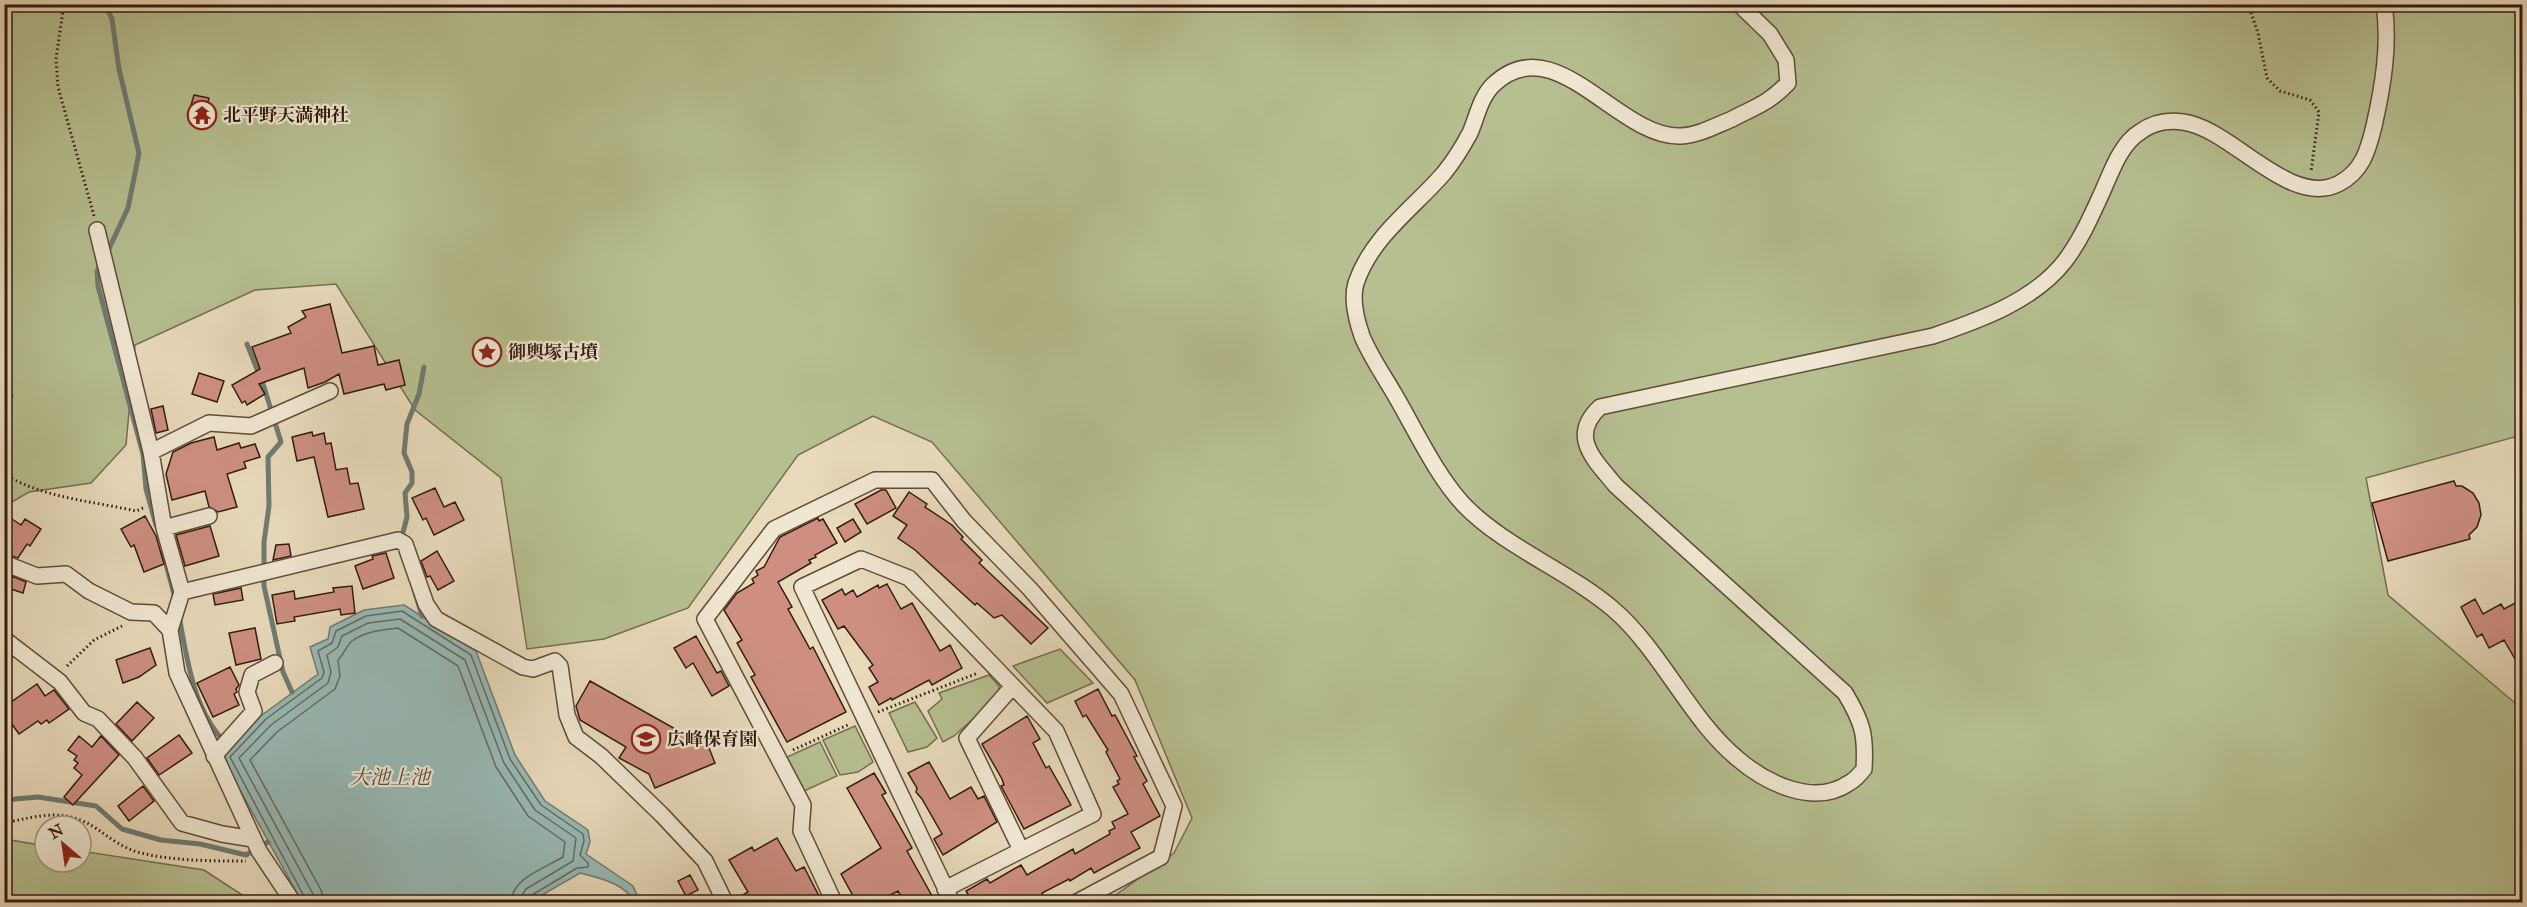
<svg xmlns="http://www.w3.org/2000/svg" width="2527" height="907" viewBox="0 0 2527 907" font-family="'IM FELL Great Primer','Noto Serif JP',serif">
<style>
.green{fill:#b6bf90;stroke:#746e4e;stroke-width:1.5}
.water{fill:#98bab6;stroke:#6f7b72;stroke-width:1.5}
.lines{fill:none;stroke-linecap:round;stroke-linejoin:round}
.shore{stroke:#656b62;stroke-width:1.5}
.stream{stroke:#6f7b72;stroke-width:5}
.building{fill:#ce8f82;stroke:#321c0d;stroke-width:1.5}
.street-casing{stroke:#604c38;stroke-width:18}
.path{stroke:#321c0d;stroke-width:3;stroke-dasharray:1.5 3;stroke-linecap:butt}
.street{stroke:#f0e7d3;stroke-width:15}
.labels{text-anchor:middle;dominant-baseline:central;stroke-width:4.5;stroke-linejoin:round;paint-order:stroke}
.poi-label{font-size:18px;font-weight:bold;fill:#321c0d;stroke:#f0e7d3;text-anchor:start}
.water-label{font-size:20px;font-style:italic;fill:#514b40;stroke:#f0e7d3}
</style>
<rect width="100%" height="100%" fill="#e8dabb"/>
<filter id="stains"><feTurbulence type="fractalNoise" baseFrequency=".00333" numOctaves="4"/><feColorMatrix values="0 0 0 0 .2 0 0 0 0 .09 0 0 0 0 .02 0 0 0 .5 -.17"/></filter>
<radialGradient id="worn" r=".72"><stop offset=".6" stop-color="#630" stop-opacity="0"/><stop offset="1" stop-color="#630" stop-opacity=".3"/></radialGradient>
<path class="green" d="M4,5H2522V435L2366,478L2388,595L2522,709V902H1106L1174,853L1192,818L1135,680L932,442L873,416L798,455L688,608L604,639L527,649L501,478L415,410L336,284L255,290L135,345L126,445L91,483L29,492L5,506Z
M1060,649L1093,683L1047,703L1013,666Z
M989,675L999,686L998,697L954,736L943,742L928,711L942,699L939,693Z
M915,702L937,738L927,747L908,752L889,713Z
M855,726L873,762L858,772L840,775L823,740Z
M820,742L837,776L804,791L787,757Z
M5,839L45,846V862H81V851L204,870L253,902H5Z"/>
<path class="water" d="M404,605L476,651L515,755L545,801L588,830L590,842L586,854L633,886L640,902H635C622,882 602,879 580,873L530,902H302L221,756L262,715L318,674L310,647L328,639L330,627L364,610Z"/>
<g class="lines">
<path class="shore" d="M307,902L230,757L266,719L322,678L324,672L318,651L332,643L336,631L366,616L402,611L471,655L510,759L541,805L583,834L584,841L580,855L588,863V867L577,868L532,895L528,902
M315,902L313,894L239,758L271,725L328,683L331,672L327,655L338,647L342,636L368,623L400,619L465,660L504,763L535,810L576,838L573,861L526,889L522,895L520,902
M324,902L321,890L250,760L277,732L335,689L340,676L338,660C344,654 347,645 352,641C365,631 383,630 398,628L458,666L496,767L528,816L565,842L563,857C545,868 512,878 511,902"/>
<path class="stream" d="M105,4L112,19L119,69L139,153L128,208L107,253
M102,261L97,271L98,286L143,454L146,489L156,525
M247,344L264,387L281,442L268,457L269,506L264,542V586L283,672L292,692
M401,540L407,517L405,493L412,483V472L404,453L407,424L419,394L424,367
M163,552L175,598
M414,589L422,616
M179,616C187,658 193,709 224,741
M4,800L38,797L96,806L122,829L161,840L200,844L246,855L268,842"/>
</g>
<path class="building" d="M194,95L209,98L204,116L189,112Z
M330,304L342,353L374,346L378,365L399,360L405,385L386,390L384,384L344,394L339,374L325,382L308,388L304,368L259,384L265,394L247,405L245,401L242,403L232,385L260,369L252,347L291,333L288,327L306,317L302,311Z
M199,373L224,381L217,402L192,394Z
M163,406L168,430L156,433L151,409Z
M312,432L313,436L324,433L326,444L331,443L336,470L347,468L350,484L358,483L364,509L328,517L314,457L297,461L292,437Z
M214,437L217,450L239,443L241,448L255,444L260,457L244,462L246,468L227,474L237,507L218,512L209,507L205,491L172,500L166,474L173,452L191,443Z
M2454,481L2456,486H2462L2473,493L2479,503L2481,515L2477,527L2469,535L2470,539L2388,561L2372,503Z
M435,488L444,507L455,502L464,520L434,535L426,518L423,520L412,498Z
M881,490H886L896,508L867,524L855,504Z
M909,492L927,504L925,507L952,525L963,537L961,539L982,560L979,563L1048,628L1031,644L1002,615L994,618L977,603L975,605L915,550L898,538L907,525L893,516Z
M145,516L156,536L164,564L144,572L134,545L131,547L121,529Z
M818,518L819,521L823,519L837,543L815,555L816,557L809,560L811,563L778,582L792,607L788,609L810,649L813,647L846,712L787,742L751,677L755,675L737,643L742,640L724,610L737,593L754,583L752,579L758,575L756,571L764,567L780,537Z
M12,519L21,525L25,519L41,529L30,546L27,544L18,558L4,554V531Z
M853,519L861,532L845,542L837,528Z
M210,526L219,556L185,566L176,535Z
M289,544L291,556L273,560L276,545Z
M437,551L454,581L438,590L430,576L427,577L421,561Z
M386,553L394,578L363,589L355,566L373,559L372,556Z
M12,576L26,582L23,593L8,588Z
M887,584L901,609L912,603L940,651L950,645L962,668L932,685L929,680L892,700L891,698L879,705L869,687L878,682L869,668L873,665L844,626L838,629L822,600L842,589L845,595L853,590L857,597L878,585L879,588Z
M352,586L355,613L341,615L340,609L294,617L295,621L277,624L272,595L294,591L295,599L334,592L333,588Z
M241,588L243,600L215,605L213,594Z
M2475,599L2483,614L2501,604L2504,609L2523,599V630L2517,633L2523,643V673L2504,640L2489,648L2482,634L2477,637L2461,607Z
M255,628L261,659L236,665L229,633Z
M696,636L717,673L721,671L729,686L712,696L693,663L686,668L674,648Z
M150,648L156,665L139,677L123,683L116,660Z
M230,667L239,685L236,689L237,692L234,694L239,705L213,717L197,683Z
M590,681L709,748L715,763L655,788L649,774L619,758L626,747L580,720L576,706Z
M37,684L45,696L54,690L69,709L49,723L47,720L41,724L38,721L19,734L4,713V707Z
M1098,689L1112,716L1115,715L1137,756L1134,757L1147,781L1143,784L1160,816L1131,832L1140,848L1094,873L1091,868L1070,881L1069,879L1042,893L1047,903H1011L1008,896L994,903H973L966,891L987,879L990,883L1021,865L1027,875L1073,849L1075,854L1110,834L1109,831L1115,828L1112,822L1128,814L1113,787L1119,784L1117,781L1120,779L1106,752L1108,750L1086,715L1083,717L1075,701Z
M137,702L154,718L132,741L116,724Z
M1027,716L1040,739L1033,743L1046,768L1049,766L1071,805L1024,829L1001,786L1004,785L1002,779L982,744Z
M179,735L192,753L159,775L147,758Z
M79,736L92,747L101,736L119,755L73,805L64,797L82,775L74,768L78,763L74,760L77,756L68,750Z
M929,762L950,799L971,787L978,799L984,796L997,822L943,855L934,839L942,834L922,799L916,792L917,788L908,773Z
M874,773L886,793L882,795L912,848L907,851L936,903H904L898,891L875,903H857L841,874L881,848L847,788Z
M143,786L154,801L129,821L118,806Z
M777,838L796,871L804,867L820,898L812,903H735L734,900L748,892L729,860L752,847L754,851Z
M690,875L698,890L686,896L678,881Z"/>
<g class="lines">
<g class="street-casing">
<path id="street" d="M1739,4L1770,34L1786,60L1788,83C1769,103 1755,107 1732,119C1715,126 1699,135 1681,136C1618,139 1555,25 1493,85C1480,98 1477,117 1470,133C1463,146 1453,162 1444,173C1413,209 1372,236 1356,283C1351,300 1356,319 1362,336C1370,356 1384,376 1395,395C1416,431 1435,473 1463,504C1504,547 1567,570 1613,609C1661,650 1690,720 1738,759C1766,783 1814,807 1849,783C1855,780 1860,774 1864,769C1866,735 1863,723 1845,693L1616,486C1595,460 1568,437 1600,407L1933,336C1980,320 2034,301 2065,261C2080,241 2090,219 2100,197C2110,176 2119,145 2140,132C2152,123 2168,120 2183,122C2231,128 2289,208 2338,184C2362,172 2368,151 2374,126C2383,86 2390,45 2384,4
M97,230L151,452L164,528L182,592L170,630L177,673L259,851L293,902
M151,452L209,423L251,426L330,391
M164,528L209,516
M4,563L37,576L66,574L89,591L131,612L154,613L170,630
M182,592L398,540L405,544L426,604L436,619L523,667L533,669L555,661L560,666L567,715L576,737L601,756L662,815L705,861L725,902
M4,639L60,682L84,713L98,719L135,758L182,823L222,834L253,839
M1013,686L967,738L1021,850
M214,756L254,711L247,692L252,675L275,663
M945,889L1093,814L1056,731L909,578L861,559L802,587L952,902
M834,902L801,831L803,805L705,619L774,529L875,480H932L964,521L1030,589L1121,694L1174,806L1161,857L1077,902"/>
</g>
<path class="path" d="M64,4L56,59L58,87L94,216
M2248,4L2258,33L2267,78L2280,91L2310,100L2319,112L2311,172
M4,401L13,395
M4,468L10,477
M4,474C43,498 92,501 136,511L143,508
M67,666L94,640L122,626
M878,712L978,673
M793,750L850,724
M4,823C39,816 65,807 97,829C110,838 124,849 141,853C175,861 211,861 246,861"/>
<use href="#street" class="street"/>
</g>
<defs>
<g id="temple-ring" transform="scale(1.5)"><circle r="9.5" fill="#f0e7d3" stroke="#8f2418" stroke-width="1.5"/><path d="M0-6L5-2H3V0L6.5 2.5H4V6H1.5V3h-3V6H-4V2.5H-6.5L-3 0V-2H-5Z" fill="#8f2418"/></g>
<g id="sight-ring" transform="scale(1.5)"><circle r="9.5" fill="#f0e7d3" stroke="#8f2418" stroke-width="1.5"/><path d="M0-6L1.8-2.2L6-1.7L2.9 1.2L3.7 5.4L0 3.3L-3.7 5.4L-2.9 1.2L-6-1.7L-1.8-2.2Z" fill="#8f2418"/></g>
<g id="school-ring" transform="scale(1.5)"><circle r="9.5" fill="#f0e7d3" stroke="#8f2418" stroke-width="1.5"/><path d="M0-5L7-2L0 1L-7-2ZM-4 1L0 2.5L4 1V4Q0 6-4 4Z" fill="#8f2418"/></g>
</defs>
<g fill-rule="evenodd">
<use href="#temple-ring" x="202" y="115"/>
<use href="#sight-ring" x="487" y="352"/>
<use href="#school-ring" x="646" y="739"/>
</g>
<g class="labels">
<g class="poi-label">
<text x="223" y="115">北平野天満神社</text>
<text x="508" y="352">御輿塚古墳</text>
<text x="667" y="739">広峰保育園</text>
</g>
<g class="water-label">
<text x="390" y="777">大池上池</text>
</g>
</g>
<rect width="2527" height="907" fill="none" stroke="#e8dabb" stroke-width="24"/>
<rect x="6" y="6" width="2515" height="895" fill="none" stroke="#321c0d" stroke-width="3"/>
<rect x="12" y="12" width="2503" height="883" fill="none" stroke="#321c0d" stroke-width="1.5"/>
<g transform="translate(63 844) rotate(331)"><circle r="28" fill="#f0e7d3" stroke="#a49684" stroke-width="1.5"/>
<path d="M0-4.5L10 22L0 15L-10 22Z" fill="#8f2418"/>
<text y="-9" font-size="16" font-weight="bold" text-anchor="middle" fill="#321c0d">N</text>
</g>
<rect width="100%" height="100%" filter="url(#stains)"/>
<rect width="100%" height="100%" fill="url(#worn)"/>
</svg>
